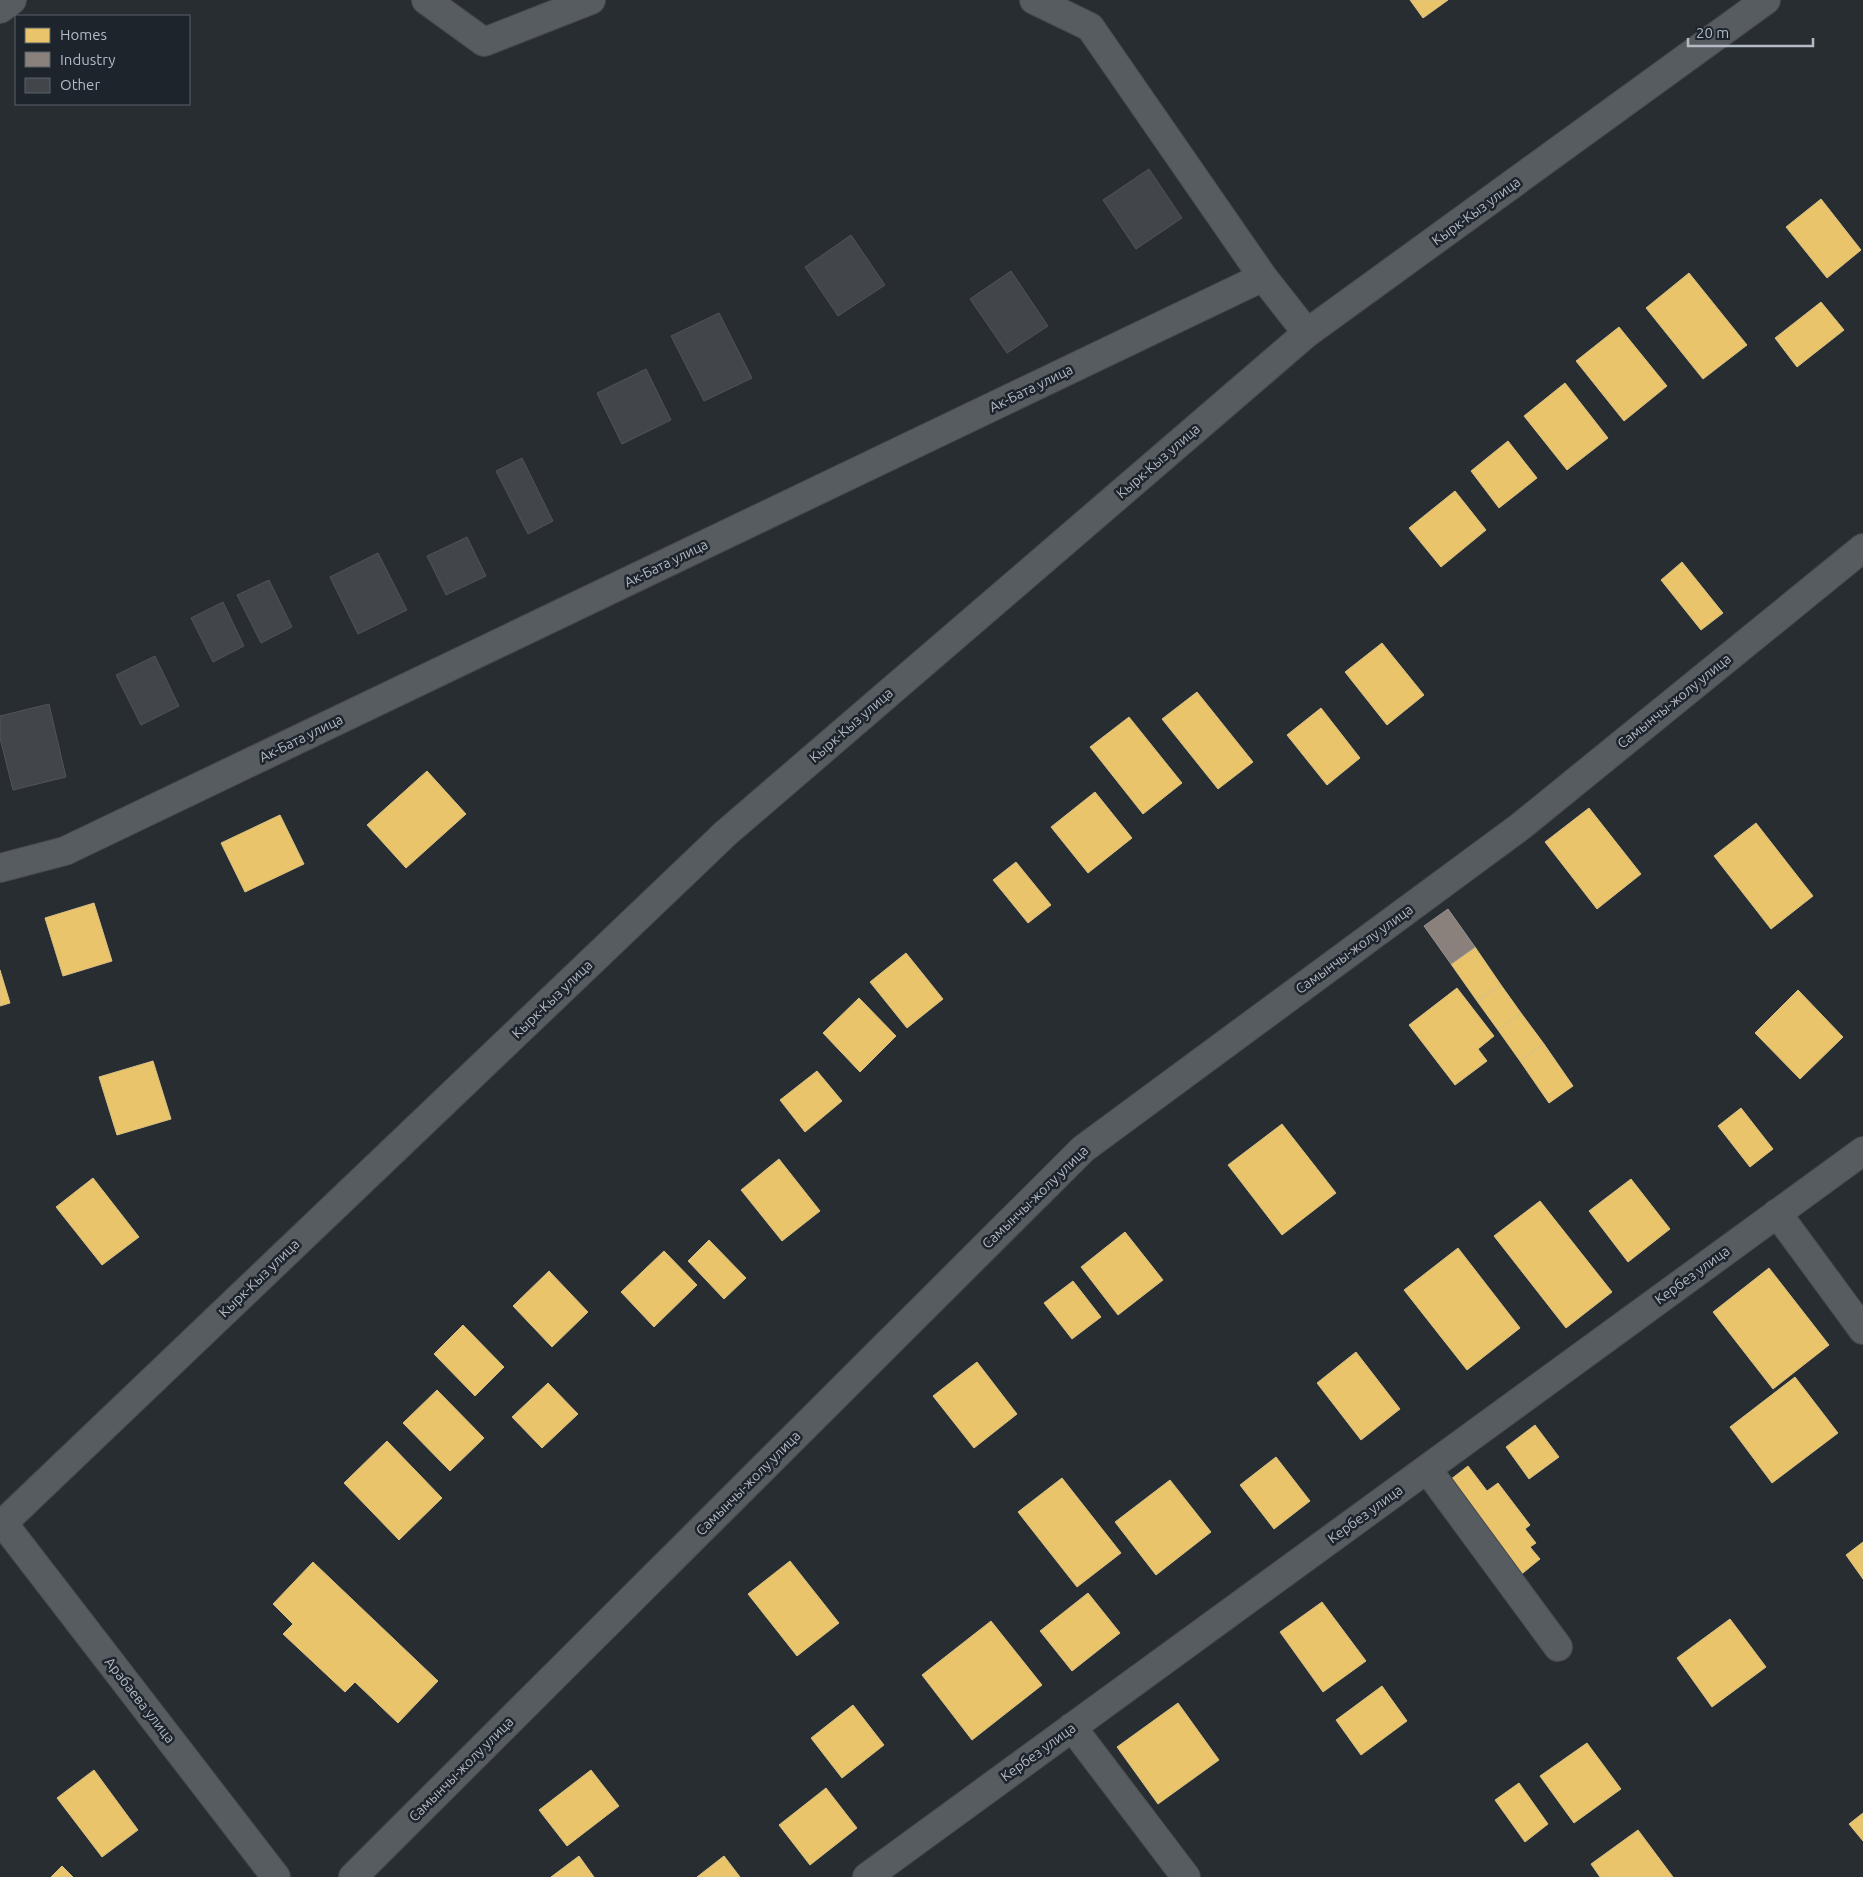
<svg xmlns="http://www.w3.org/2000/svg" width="1863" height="1877" viewBox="0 0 1863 1877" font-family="Ubuntu,sans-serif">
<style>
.homes{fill:#e9c46a;stroke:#d8c185}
.industry{fill:#8a817c;stroke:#969291}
.building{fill:#42464a;stroke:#50545a}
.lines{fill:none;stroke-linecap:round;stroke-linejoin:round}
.minor-casing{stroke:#46494d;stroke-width:30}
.tertiary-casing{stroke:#46494d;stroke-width:30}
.minor{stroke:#575c61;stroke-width:28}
.tertiary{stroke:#575c61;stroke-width:28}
.labels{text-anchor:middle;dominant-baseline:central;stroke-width:5;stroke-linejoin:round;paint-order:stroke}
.street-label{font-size:14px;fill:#b2bac3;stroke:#1d242c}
</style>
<rect width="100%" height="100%" fill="#282d32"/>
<path class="homes" d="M1410,0H1448L1423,18Z
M1821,199L1861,250L1827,278L1786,227Z
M1689,273L1747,345L1703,379L1646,308Z
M1821,302L1844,330L1797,367L1775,338Z
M1619,327L1667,386L1624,421L1576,361Z
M1565,383L1608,438L1567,470L1524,416Z
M1508,441L1537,478L1499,508L1471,471Z
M1455,491L1486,530L1441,567L1409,528Z
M1682,562L1723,613L1701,630L1661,580Z
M1382,643L1424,695L1387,725L1345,672Z
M1197,692L1253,762L1218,789L1162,719Z
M1321,708L1360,758L1327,785L1287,735Z
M1129,717L1182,783L1143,814L1090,747Z
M427,771L466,814L406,868L367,825Z
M1095,792L1132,838L1088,873L1051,827Z
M1589,808L1641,874L1597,909L1545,842Z
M280,815L304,864L245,892L221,843Z
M1756,823L1813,896L1771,929L1714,856Z
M1016,862L1051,905L1028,923L993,880Z
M94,903L112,961L63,976L45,918Z
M1475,947L1501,985L1477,1001L1451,964Z
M906,953L943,999L907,1028L870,982Z
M0,970L10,1003L0,1006Z
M1501,985L1521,1013L1498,1030L1477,1001Z
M1457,988L1494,1036L1478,1049L1487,1061L1455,1085L1409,1025Z
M1798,990L1843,1037L1800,1079L1755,1033Z
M859,998L896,1036L860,1072L823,1033Z
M1521,1013L1544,1044L1520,1061L1498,1030Z
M1544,1044L1573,1086L1549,1103L1520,1061Z
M153,1061L171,1119L117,1135L99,1077Z
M817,1071L842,1101L805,1132L780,1100Z
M1741,1108L1773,1149L1750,1167L1718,1126Z
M1282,1124L1336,1193L1282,1235L1228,1165Z
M779,1159L820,1211L782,1241L741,1190Z
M93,1178L139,1237L102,1265L56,1207Z
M1631,1179L1670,1229L1628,1262L1589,1211Z
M1540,1201L1612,1292L1566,1328L1494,1236Z
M1125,1232L1163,1280L1118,1315L1081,1267Z
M709,1240L746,1278L724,1299L688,1261Z
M1458,1248L1520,1328L1467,1370L1404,1290Z
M664,1251L697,1285L654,1327L621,1292Z
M1769,1268L1829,1345L1773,1389L1713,1312Z
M549,1271L588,1312L552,1347L513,1306Z
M1073,1281L1101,1317L1072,1339L1044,1303Z
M463,1325L504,1367L475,1396L434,1354Z
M1356,1352L1400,1409L1361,1440L1317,1383Z
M977,1362L1017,1414L974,1448L933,1396Z
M1795,1377L1838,1433L1772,1483L1730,1427Z
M548,1383L578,1414L542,1448L512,1417Z
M437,1390L484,1438L450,1471L403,1423Z
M1535,1425L1559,1457L1529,1479L1506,1447Z
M387,1441L442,1498L399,1540L344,1483Z
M1276,1457L1310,1501L1274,1529L1240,1485Z
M1468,1466L1487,1491L1498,1483L1530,1525L1525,1529L1536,1543L1530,1547L1540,1559L1518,1577L1446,1483Z
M1062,1478L1121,1553L1077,1587L1018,1512Z
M1170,1480L1211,1532L1156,1575L1115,1522Z
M1863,1542V1579L1846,1555Z
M790,1561L839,1623L797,1656L748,1594Z
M313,1562L438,1681L398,1723L355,1682L345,1692L283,1634L293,1624L273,1604Z
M1088,1593L1120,1633L1072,1671L1040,1631Z
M1322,1602L1366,1661L1323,1692L1280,1632Z
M1730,1619L1766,1667L1712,1707L1677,1658Z
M991,1621L1042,1685L972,1740L922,1675Z
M1382,1686L1407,1721L1361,1755L1336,1720Z
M1178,1703L1219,1760L1158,1804L1117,1747Z
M853,1705L884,1745L842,1778L811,1738Z
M1587,1743L1621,1789L1574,1823L1540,1776Z
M94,1770L138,1830L102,1857L57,1798Z
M591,1770L619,1806L567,1846L539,1810Z
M1519,1783L1548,1824L1525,1842L1495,1800Z
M826,1788L857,1828L810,1865L779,1825Z
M1863,1813V1841L1849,1824Z
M1638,1830L1673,1877H1600L1591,1864Z
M579,1856L594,1877H551Z
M724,1856L740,1877H697Z
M62,1866L73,1877H51Z"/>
<path class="industry" d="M1448,909L1475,947L1451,964L1424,926Z"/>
<path class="building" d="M1149,169L1182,218L1136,249L1103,200Z
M851,235L885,285L838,316L805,267Z
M1011,271L1048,326L1007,353L970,299Z
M719,313L752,378L704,401L671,336Z
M646,369L671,420L622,444L597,393Z
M522,458L553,521L528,534L496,471Z
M467,537L486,576L446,595L427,556Z
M378,553L407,610L358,634L330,577Z
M269,580L292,627L261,643L237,595Z
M223,602L244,646L213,662L191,618Z
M155,656L179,706L141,725L116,675Z
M49,704L66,777L13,790L0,738V716Z"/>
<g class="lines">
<g class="minor-casing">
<path id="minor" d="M426,0L484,42L591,0
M1034,0L1090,27L1263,277
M0,9L12,0
M0,868L65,851L1263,277L1307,333
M1777,1213L1863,1330
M1427,1469L1558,1647
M3,1523L276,1877
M1072,1727L1186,1877
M353,1877L1083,1149L1521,826L1863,548
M867,1877L1863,1151"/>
</g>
<g class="tertiary-casing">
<path id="tertiary" d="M0,1526L726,833L1307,333L1766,0"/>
</g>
<use href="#minor" class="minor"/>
<use href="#tertiary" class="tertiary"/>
</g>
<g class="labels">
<g class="street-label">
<text transform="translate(1476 211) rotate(-36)">Кырк-Кыз улица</text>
<text transform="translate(1031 388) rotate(-26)">Ак-Бата улица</text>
<text transform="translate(1158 461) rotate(-41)">Кырк-Кыз улица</text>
<text transform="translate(666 563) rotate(-26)">Ак-Бата улица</text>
<text transform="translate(1674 701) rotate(-39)">Самынчы-жолу улица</text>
<text transform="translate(851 725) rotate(-41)">Кырк-Кыз улица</text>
<text transform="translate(301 738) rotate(-26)">Ак-Бата улица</text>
<text transform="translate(1354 949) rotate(-36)">Самынчы-жолу улица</text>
<text transform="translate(552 999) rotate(-44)">Кырк-Кыз улица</text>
<text transform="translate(1035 1197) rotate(-44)">Самынчы-жолу улица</text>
<text transform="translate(1692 1275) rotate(-36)">Кербез улица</text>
<text transform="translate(259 1278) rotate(-44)">Кырк-Кыз улица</text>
<text transform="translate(748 1483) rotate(-45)">Самынчы-жолу улица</text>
<text transform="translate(1365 1514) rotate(-36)">Кербез улица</text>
<text transform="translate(140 1700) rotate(52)">Арабаева улица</text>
<text transform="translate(1038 1752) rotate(-36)">Кербез улица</text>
<text transform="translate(461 1769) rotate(-45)">Самынчы-жолу улица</text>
</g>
</g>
<rect x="15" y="15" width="175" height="90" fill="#1d242c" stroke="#596068"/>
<rect x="25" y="28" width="25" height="15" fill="#e9c46a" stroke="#596068"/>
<text x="60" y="40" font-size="15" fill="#b2bac3">Homes</text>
<rect x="25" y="52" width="25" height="15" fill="#8a817c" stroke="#596068"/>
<text x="60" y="65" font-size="15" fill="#b2bac3">Industry</text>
<rect x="25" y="78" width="25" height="15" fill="#42464a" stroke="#596068"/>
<text x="60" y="90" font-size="15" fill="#b2bac3">Other</text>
<path d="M1688 38v8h125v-8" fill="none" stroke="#b2bac3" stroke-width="2.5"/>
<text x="1696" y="38" font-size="15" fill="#b2bac3" stroke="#1d242c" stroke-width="4" paint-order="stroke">20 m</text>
</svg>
